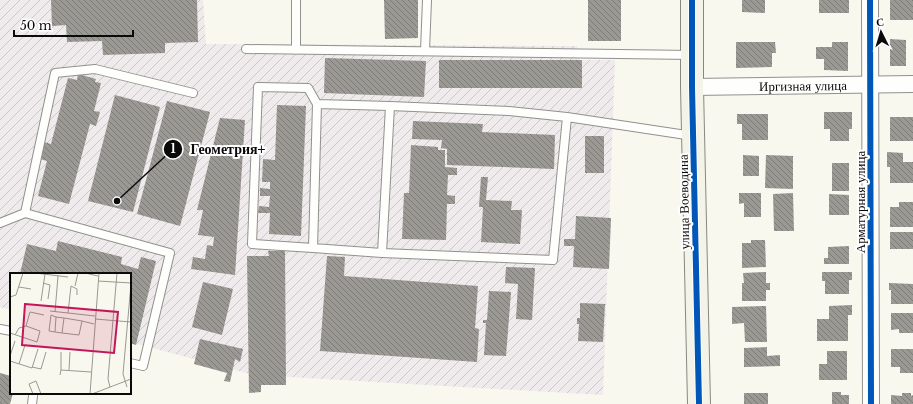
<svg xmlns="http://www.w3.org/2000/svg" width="913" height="404" viewBox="0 0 913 404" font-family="'Libre Baskerville',serif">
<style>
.industrial{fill:url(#industrial-furrows)}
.building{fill:url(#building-back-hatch)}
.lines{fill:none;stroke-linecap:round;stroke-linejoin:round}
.lane-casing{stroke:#91918d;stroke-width:10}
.street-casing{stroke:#91918d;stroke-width:18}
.secondary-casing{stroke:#888883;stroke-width:24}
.lane{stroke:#fefefc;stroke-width:8}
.street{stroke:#fefefc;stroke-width:16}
.secondary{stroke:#f3f3e8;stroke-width:22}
.cycleway-casing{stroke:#fff;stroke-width:8}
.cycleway{stroke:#0057b8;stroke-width:6}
.labels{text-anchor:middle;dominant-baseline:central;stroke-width:4;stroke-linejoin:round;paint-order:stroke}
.street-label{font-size:13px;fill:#0a0a0a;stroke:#fff}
.inset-road{fill:none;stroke:#999993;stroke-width:1}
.view{fill:#c2185b;fill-opacity:0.15;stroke:#c2185b;stroke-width:2}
.inset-edge{fill:none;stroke:#0a0a0a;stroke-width:2}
.leader{fill:none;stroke:#0a0a0a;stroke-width:1.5}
.callout-dot{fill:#0a0a0a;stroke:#fff;stroke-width:1.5}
.mark-label{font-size:12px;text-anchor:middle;font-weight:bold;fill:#fff}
.callout-label{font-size:14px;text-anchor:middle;font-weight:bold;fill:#0a0a0a;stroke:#fff;stroke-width:4;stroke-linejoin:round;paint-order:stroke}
</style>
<defs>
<pattern id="industrial-furrows" width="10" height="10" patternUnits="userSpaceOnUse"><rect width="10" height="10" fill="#efeaeb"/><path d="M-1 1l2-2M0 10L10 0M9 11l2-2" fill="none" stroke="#ccc7c8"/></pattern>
<pattern id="building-back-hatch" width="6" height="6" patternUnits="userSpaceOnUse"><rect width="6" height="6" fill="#9a9994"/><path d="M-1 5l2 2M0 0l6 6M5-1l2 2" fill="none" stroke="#7c7b77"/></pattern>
</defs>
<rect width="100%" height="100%" fill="#f8f8ee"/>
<path class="industrial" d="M0,0H203L206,44L577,46L579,60H615L603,395L254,375L130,342V274H11V310L0,307Z"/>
<path class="building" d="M51,0H197L198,42L165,43V53L103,55L102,41L67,42L66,25L52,26Z
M384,0H418V38L385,39Z
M588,0H621V41H588Z
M742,0H765V13L742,12Z
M819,0H849V13H819Z
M890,0H913V20H890Z
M890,39L906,40V66H890Z
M736,42H775L776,53H772V67L736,68Z
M832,42H848V71L824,70V59H816V47H832Z
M325,58L426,61L424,97L324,93Z
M439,60H582V88H439Z
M78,74L96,79L95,82L101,83L94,111L100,112L96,126L90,124L69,204L38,196L47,161L40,159L44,142L51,144L68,78L77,80Z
M115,95L160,107L133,212L88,201Z
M167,101L210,112L180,226L137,214Z
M277,105L306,106L301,236L269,234L270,213H258L259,206L269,207L270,196H260V188L270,189V182H262L263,159L275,160Z
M824,112H852V129H849V141H830V129H824Z
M737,114H768V140H742V124H737Z
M890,117H913V141H890Z
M220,118L245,120L235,275L191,269L193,257L205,259L207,245L213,246L214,237L198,235L203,210H197Z
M413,121L483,124L482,132L555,135L554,169L447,165V149L441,148L442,140L412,139Z
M585,136H604V173H585Z
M411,145L438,147V150H445V167L457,168V175H448L447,195L455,196V204H447L446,240L402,239L404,193H409Z
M887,152L903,153V162H913V183H890V167H887Z
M743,155L759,156V176H743Z
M766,155L793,156V189L765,188Z
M832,163H849V191H832Z
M481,177H488L486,200L512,201L511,210H522L520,244L481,242L483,207H479Z
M739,193H761V217H744V203L739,204Z
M793,193L794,231H774L773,194Z
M829,194L849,195V215H829Z
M899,202H913V227H890V207H899Z
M576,216L611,218L609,269L573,267L574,246H564V239H575Z
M890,232H913V249H890Z
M751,240H765L766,267L742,268V243H751Z
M58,241L122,257L121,264L138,269L141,257L156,261L136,345L130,343V274H20L27,244L56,251Z
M849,246V264H824V258H828V247Z
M268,251H285L286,385H261V392L249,393L247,256H269Z
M327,256L345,257L344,276L478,286L475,328L479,329L477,362L320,351Z
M506,267L535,268L532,320L516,319L518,284L505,283Z
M766,272V283H770V290H766V301H742V283H744L743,273Z
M822,272H852V280H849V294H825V281H822Z
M203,282L233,289L222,335L192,327Z
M889,283L913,284V304H891V290H889Z
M489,291L511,292L506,356L484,355L486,323H483V320H487Z
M580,303L605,304L603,342L578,341L579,324H577V318H580Z
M852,305V315H848V341H817V319H829V306Z
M766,306L767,342H745L744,323L732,324V307Z
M891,313H913V333H899V329L891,330Z
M200,339L243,349L240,362L235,359L230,382L224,381L227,373L194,364Z
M767,347V356L780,355V366L744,367V348Z
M891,349H913V373H900V367H891Z
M827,351H847V380H819V364H827Z
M0,373L11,376V393H13L10,404H0Z
M832,392H841V395H849V404H832Z
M744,393H768V404H744Z
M902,393H911V396L913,395V404H891V395L902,396Z"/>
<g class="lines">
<g class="lane-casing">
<path id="lane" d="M296,0V50
M246,49L692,55
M425,51L427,0
M567,117L553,260L382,253L390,106L509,111L567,117L693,136
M25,213L55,73L95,69L193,93
M0,223L25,213L170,253L143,366L130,363
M313,248L252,244L258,87L308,88L317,104
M382,253L313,248L317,104L390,106
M0,329L11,331
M32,404L33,396"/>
</g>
<g class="street-casing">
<g id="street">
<path d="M870,0L871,404"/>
<path id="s1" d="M692,87L913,84"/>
</g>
</g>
<g class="secondary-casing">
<path id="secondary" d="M692,0V87L699,404"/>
</g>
<use href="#lane" class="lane"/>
<use href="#street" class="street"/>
<use href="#secondary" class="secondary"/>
<g class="cycleway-casing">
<path id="cycleway" d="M692,0V87L699,404
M870,0L871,404"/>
</g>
<use href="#cycleway" class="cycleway"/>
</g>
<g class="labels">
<g class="street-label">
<text stroke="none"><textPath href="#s1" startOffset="111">Иргизная улица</textPath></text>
<text transform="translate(684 202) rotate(-91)">улица Воеводина</text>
<text transform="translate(860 202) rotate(-90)">Арматурная улица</text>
</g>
</g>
<g transform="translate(10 273)">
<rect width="121" height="121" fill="#f8f8ee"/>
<path class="inset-road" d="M25,0L58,4M75,0L88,3M88,8L121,10M33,10L40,12L38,26M65,13L68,0M9,14L21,16M0,24L6,22L13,0M31,28L35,1M40,38L85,43M45,39L48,3M58,40L61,13L67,16V22M85,46L121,49M72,48L69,62L52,60L54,45L72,48L84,51M16,53L20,39L34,42M45,59L39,58L41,42L46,44M0,60L27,69L30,58L16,53L9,55L5,62M52,60L45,59L46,44L54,45M0,83L5,68M0,88L22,95L28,76M9,91L15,72M22,94L31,96L36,79M51,97V79M59,97L60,79M50,102L51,97L81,99M100,114L98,106L107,0M117,114L113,101L121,11M23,121L19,111L26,108L31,121M80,121L89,0M82,121L121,106"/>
<path class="view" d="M15,31L108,39L104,80L12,72Z"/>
<rect width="121" height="121" class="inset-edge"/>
</g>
<path class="leader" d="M117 201L173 149"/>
<g class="callout-dot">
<circle cx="117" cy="201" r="4"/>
<circle cx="173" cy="149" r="10"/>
</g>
<g class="mark-label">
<text x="173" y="153">1</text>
</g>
<g class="callout-label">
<text x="228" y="154">Геометрия+</text>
</g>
<g transform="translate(881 32) rotate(355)" stroke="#ffffff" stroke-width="3" paint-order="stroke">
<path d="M0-3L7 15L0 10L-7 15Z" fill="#0a0a0a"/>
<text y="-6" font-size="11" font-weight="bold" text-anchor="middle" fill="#0a0a0a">С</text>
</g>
<path d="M14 30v6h119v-6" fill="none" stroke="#0a0a0a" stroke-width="2"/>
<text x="20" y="30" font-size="12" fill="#0a0a0a" stroke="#ffffff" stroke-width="3" paint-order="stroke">50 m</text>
</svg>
